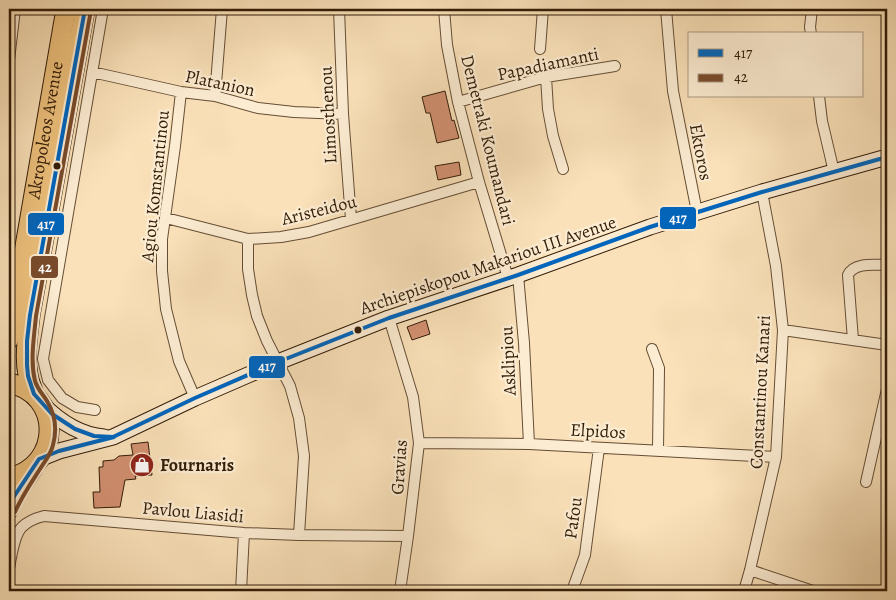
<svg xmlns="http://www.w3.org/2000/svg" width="896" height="600" viewBox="0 0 896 600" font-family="Alegreya,serif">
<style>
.building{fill:#d39172;stroke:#321c07}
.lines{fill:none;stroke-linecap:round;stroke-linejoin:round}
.street-casing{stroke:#644d34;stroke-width:12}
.secondary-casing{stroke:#321c07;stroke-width:17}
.highway-casing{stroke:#321c07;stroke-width:21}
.street{stroke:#fcecd2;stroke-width:10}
.secondary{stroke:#fcecd2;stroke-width:15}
.highway{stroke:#edc07c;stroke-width:19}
.bus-1-casing{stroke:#fcecd2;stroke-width:8}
.bus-2-casing{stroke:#fcecd2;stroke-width:8}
.bus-1{stroke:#0065bd;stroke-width:4}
.bus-2{stroke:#7a4b2a;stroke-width:4}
.bus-dot{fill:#321c07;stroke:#fcecd2;stroke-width:2}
.labels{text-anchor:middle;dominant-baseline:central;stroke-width:4.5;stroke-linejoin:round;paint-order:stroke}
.street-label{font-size:18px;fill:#321c07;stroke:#fcecd2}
.poi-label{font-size:18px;font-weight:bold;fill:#321c07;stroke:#fcecd2;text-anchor:start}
.line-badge{stroke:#fcecd2;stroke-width:2}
.badge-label{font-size:14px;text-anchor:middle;font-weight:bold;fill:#fff}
</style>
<rect width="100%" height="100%" fill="#fae1b9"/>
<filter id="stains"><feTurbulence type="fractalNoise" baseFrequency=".004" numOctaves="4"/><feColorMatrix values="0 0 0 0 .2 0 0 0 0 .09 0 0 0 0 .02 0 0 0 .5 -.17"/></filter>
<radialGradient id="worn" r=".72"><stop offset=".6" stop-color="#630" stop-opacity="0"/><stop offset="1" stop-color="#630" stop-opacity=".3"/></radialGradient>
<path class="building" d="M445,91L452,121L454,120L459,138L437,143L430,113H426L422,97Z
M459,162L461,175L438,180L435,166Z
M426,320L430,334L412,340L407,327Z
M148,442L152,475L135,476L136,479L125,480L120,507L94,508L93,492H100L99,467H103V461L114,460L119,456L133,455L131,444Z"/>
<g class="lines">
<g class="street-casing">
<path id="street" d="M339,9L343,114L351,219
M444,9L447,45L458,102L479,182L508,278
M666,9L673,91L697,212
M811,34L810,27L812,9
M540,49L543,9
M9,60L15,9
M92,72L181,92L215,96L258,108L294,112L343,114
M546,77L548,109L553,136L563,169
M181,92L175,146L162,239V271L166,309L179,361L195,398
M215,96L222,9
M819,96L822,121L834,172
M458,102L546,77L615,66
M166,218L248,239L281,237L309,232L479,182
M248,239V269L252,295L257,316L267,341L290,386L299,418L304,456L299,535
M518,275L524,343L529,444
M389,318L413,397L419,443L408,536L400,591
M783,330L887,345
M853,340L848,275C854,262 875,265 887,265
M652,349L659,368L658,450
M95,410L77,407L62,398L48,380L43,359L103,9
M419,443L529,444L776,457
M866,482L887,389
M9,569C11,557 14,535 22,527C28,521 36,518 44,516L244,533L299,535L408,536
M750,570L813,591
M241,591L244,533
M572,591L585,555L599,448
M744,591L750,570L776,457L783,330L776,266L762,192"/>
</g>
<g class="secondary-casing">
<path id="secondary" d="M42,404C59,421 79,435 104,437
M39,459L59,451L113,437L195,398L278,362L389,318L518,275L650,227L762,192L887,157"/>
</g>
<g class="highway-casing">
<g id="highway">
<path id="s1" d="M9,339L66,9"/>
<path d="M9,383C63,394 62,466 9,478"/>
<path d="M34,394C32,388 29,382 28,375C24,356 28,335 30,315L85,9"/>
<path d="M9,509L13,498L33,468"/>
</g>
</g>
<use href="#street" class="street"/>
<use href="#secondary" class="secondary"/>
<use href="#highway" class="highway"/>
<g class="bus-1-casing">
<path id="bus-1" d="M85,9L30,315L27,341V365L28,376L34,394L52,414L75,429L94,436L113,437L195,398L278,362L389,318L518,275L650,227L762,192L887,157
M9,509L13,498L39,459L59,451L114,437"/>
</g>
<g class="bus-2-casing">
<path id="bus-2" d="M15,512C22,496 31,483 40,469C45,461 51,454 53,445C57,430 55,414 47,401C42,393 38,390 35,381C30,360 34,338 36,316L91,10"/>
</g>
<use href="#bus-1" class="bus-1"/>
<use href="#bus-2" class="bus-2"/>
</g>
<defs>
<g id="shop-disc" transform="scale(1.25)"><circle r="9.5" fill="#8f2418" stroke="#fcecd2"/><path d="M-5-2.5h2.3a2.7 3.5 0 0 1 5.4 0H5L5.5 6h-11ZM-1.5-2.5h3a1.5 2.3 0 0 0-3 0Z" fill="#fff"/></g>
</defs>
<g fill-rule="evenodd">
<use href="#shop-disc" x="142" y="465"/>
</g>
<g class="bus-dot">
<circle cx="57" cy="166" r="4.5"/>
<circle cx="358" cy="330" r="4.5"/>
</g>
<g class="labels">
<g class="street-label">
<text transform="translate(548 64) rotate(-12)">Papadiamanti</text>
<text transform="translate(220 83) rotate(12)">Platanion</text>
<text transform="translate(328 115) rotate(-93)">Limosthenou</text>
<text stroke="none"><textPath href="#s1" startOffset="212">Akropoleos Avenue</textPath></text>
<text transform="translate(488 140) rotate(76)">Demetraki Koumandari</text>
<text transform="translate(701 152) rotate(79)">Ektoros</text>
<text transform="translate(155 186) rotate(-84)">Agiou Komstantinou</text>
<text transform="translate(319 210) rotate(-14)">Aristeidou</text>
<text transform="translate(488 265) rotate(-19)">Archiepiskopou Makariou III Avenue</text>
<text transform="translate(508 361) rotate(-93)">Asklipiou</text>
<text transform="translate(760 392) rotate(-87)">Constantinou Kanari</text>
<text transform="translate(598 431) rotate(3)">Elpidos</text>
<text transform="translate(399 467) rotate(-86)">Gravias</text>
<text transform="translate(193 512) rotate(5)">Pavlou Liasidi</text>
<text transform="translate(573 518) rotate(-82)">Pafou</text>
</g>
<g class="poi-label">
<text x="160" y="465">Fournaris</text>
</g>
</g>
<g class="line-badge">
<rect x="659" y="206" width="38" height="24" rx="5" fill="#0065bd"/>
<rect x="27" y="212" width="38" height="24" rx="5" fill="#0065bd"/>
<rect x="30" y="255" width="29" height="24" rx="5" fill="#7a4b2a"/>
<rect x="248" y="355" width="38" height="24" rx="5" fill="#0065bd"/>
</g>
<g class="badge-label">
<text x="678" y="223">417</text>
<text x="46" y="229">417</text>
<text x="45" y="272">42</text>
<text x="267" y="371">417</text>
</g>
<rect width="896" height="600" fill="none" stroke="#fae1b9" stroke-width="30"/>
<rect x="10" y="10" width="876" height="580" fill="none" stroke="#321c07" stroke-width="2.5"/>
<rect x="15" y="15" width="866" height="570" fill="none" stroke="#321c07"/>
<rect x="688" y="32" width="175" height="65" fill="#fcecd2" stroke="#ab9981"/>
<rect x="698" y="49" width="25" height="8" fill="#0065bd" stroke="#ab9981"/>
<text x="734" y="58" font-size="15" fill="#321c07">417</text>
<rect x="698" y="74" width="25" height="8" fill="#7a4b2a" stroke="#ab9981"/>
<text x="734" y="82" font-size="15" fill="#321c07">42</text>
<rect width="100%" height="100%" filter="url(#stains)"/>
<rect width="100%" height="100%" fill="url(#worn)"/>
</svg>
